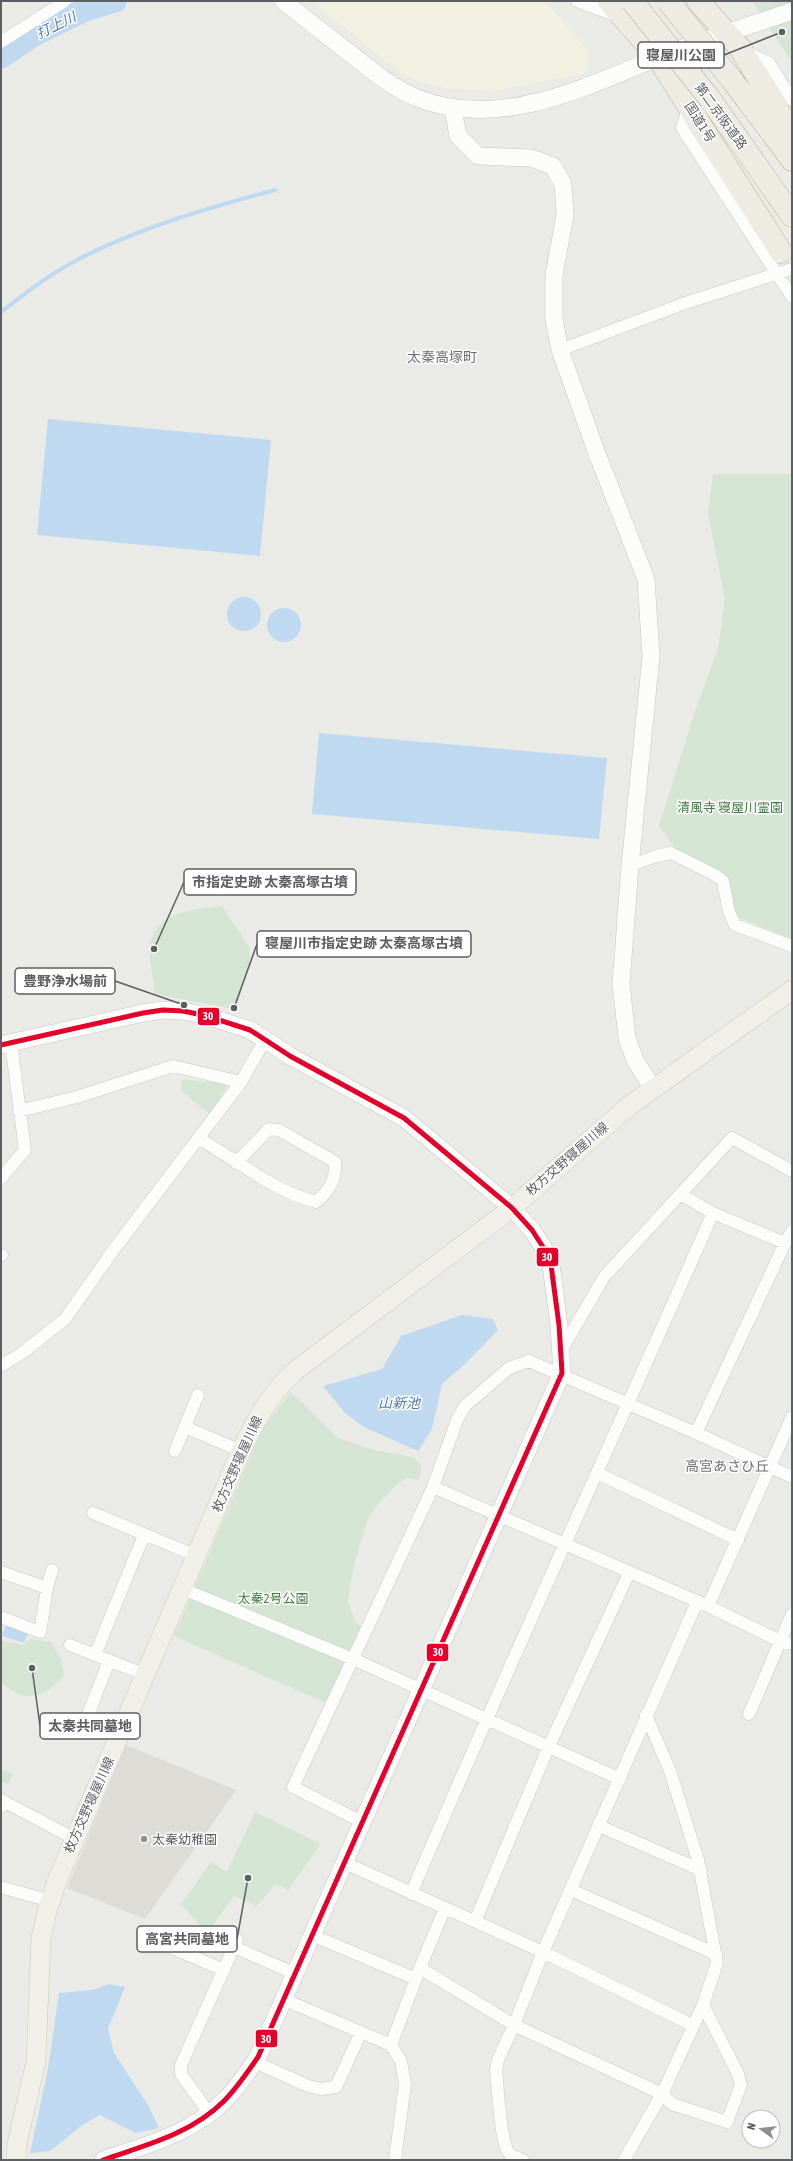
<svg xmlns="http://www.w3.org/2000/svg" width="793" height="2161" viewBox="0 0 793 2161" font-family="'Asap Condensed','Noto Sans JP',sans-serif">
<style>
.commercial{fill:#f2f0e0}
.education{fill:#dddcd6}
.green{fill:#d5e5d3}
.water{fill:#bed9f0}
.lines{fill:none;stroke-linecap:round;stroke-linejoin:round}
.stream{stroke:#bed9f0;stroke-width:4}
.river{stroke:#bed9f0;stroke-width:23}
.street-casing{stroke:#c8c8c7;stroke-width:13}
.secondary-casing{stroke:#c6c6c6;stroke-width:18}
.primary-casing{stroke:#cfcab7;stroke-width:20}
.highway-casing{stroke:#bdb497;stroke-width:23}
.street{stroke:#fcfcfb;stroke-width:12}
.secondary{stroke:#fcfcfb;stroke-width:17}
.primary{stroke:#f1f0e8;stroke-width:19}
.highway{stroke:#edebe2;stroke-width:22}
.highway-bridge-casing{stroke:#bdb497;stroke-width:23;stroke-linecap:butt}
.highway-bridge{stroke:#edebe2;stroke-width:22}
.bus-1-casing{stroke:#fff;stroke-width:8}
.bus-1{stroke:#e4002b;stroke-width:5}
.poi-dot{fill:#8e8f90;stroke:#fff;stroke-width:1.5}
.labels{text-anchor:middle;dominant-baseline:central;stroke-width:3;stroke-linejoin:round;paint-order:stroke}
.street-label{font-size:13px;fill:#5c5e62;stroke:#fff}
.park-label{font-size:13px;fill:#3f7e44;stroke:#fff}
.poi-label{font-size:13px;fill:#5c5e62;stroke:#fff;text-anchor:start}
.water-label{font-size:14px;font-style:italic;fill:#4e79ac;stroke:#fff}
.neighbourhood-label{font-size:14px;fill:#6d7074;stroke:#fff}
.leader{fill:none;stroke:#5c5e62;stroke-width:1.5}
.callout-dot{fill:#5c5e62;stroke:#fff;stroke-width:1.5}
.callout{fill:#fff;stroke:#5c5e62;stroke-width:1.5}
.callout-label{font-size:14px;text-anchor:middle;font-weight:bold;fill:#5c5e62}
.line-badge{stroke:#fff;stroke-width:1.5}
.badge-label{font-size:11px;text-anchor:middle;font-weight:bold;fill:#fff}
</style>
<rect width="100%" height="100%" fill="#eaeae6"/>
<path class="commercial" d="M312,1H545L591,54L585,73L493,91L451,89L423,83L399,72Z"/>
<path class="education" d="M126,1745L236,1790L145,1919L67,1888Z"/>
<path class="green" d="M752,1H792V62Z
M713,474H792V939L737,917L724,878L675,848L659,826L696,708L718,649L725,599L708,513Z
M222,906L249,946L250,961L237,1006L233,1009L155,994C154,983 148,955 150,945C157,910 193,910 222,906Z
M181,1079L228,1084L210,1114L181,1091Z
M291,1392L338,1438L374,1450L412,1457L419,1462L421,1468L419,1480L407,1478L397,1484L376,1506L369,1517L364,1530L353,1570L348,1602L356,1623L363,1627L326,1703L174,1636L263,1428Z
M29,1639L51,1642L62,1661L64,1675C43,1699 27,1704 1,1683V1641L25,1645Z
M1,1769L13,1774L8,1784L1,1781Z
M255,1812L321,1844L288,1890L275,1884L257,1906L234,1896L207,1933L181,1904L211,1862L227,1872Z"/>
<path class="water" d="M48,419L271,440L260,556L37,535Z
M227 614a17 17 0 1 1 34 0a17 17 0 1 1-34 0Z
M267 625a17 17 0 1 1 34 0a17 17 0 1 1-34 0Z
M319,733L607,758L599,839L312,814Z
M462,1315L493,1319L498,1330L464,1365L442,1384L432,1429L418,1451L364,1427L346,1414L323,1386L382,1369L401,1336Z
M6,1625L28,1634L24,1643L2,1636Z
M108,1984L125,1987L108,2029L114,2053L148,2105L159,2128L136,2133L100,2115L81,2126L50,2151L30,2153L48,2069L59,1993L92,1990Z"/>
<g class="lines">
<path class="stream" d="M1,312C26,293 51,273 79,259C141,227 208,208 275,190"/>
<path class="river" d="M1,57L34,35L85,10L115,1"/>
<g class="street-casing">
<path id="street" d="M577,1L619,17
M1,42L65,1
M744,51L769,63L792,100
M689,106L682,128L792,297
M560,350L688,302L792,269
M630,866L656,856L671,853L715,875L723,881L729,912L735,925L792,946
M19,1111L77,1097L173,1066L241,1082
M198,1138C237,1160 273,1191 316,1202C330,1190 336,1180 335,1162L279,1130L269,1129L236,1163
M1,1178L25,1150L11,1043
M680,1194L713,1213
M1,1255H2
M561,1351L604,1277L732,1138L792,1171
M1,1366L22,1353L65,1319L112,1252L241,1082L265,1040
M185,1427L241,1451
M696,1433L785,1243
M175,1451L198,1395
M597,1473L738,1540
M433,1487L708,1606L780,1641L792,1644
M93,1513L197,1556
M1,1572L47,1588
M183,1589L353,1659L620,1779
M708,1606L792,1417
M1,1617L40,1632L47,1588L52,1570
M70,1645L146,1675
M95,1655L144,1535
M749,1714L792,1614
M86,1720L109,1661
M1,1807L3,1801L75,1839
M364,1823L293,1787L433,1487L457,1420L465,1406L509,1368L529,1361L696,1433L792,1477
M599,1826L701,1870
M345,1863L445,1908L420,1968L514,2025L543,1952L697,1602
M1,1887L50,1901
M571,1890L716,1954
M411,1894C508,1665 613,1440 713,1213L785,1243L792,1231
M445,1908L543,1952L692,2025
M475,1921L549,1746L629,1573
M161,1933L170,1947L224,1970
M314,1936L416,1979
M234,1947L296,1974
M285,2000L391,2045
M255,2062L308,2086L321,2089L336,2087L361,2032
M209,2113L181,2074V2065L237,1940
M395,2160L405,2084L401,2061L391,2045L420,1968
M523,2160C518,2158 513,2157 509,2153C500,2142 498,2086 496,2070L498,2060L514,2025L662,2094L703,2005L717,1963L698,1860L670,1771L646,1715
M624,2160L662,2094L672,2104L727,2122L741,2085L738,2074L703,2005"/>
</g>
<g class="secondary-casing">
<path id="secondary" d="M283,1C306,19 329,37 352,55C372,71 393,88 417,98C503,132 593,83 672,52C712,37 752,25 792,11
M453,109L458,136L478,156L531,158L553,166L563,184L565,215L554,275V319L560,350L596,451L646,579L651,656L630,866L621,984L627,1038L635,1060L653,1089
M1,1045L143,1013L163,1010L183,1011L207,1016L250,1030L290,1056L404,1118L512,1208L532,1230L543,1247L551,1265L559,1325L562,1373L258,2057C247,2073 237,2088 224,2101C191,2134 146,2145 103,2160"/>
</g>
<g class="primary-casing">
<path id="primary" d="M16,2160L17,2144L36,2061L41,1938L48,1907L59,1876L241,1451C255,1421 270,1394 295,1371L512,1208L629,1106L792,990"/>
</g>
<g class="highway-casing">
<path id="highway" d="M609,1L658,58L781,252
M698,1L740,48L792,133
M732,80L792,160
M710,99L792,216"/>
</g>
<use href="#street" class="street"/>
<use href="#secondary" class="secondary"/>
<use href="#primary" class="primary"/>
<use href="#highway" class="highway"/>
<g class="highway-bridge-casing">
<path id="highway-bridge" d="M632,1L710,99
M668,1L732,80"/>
</g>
<use href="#highway-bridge" class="highway-bridge"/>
<g class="bus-1-casing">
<path id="bus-1" d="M1,1045L143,1013L163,1010L183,1011L207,1016L250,1030L290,1056L404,1118L512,1208L532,1230L543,1247L551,1265L559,1325L562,1373L258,2057C247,2073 237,2088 224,2101C191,2134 146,2145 103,2160"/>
</g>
<use href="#bus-1" class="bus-1"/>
</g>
<circle class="poi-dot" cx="144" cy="1839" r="4"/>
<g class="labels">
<g class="street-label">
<text transform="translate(721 116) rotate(54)">第二京阪道路</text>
<text transform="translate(700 122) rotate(58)">国道1号</text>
<text transform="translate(567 1159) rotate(-41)">枚方交野寝屋川線</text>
<text transform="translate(237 1464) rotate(-66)">枚方交野寝屋川線</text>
<text transform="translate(89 1805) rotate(-66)">枚方交野寝屋川線</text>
</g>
<g class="park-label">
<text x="730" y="807">清風寺 寝屋川霊園</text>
<text x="273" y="1598">太秦2号公園</text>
</g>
<g class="poi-label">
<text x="152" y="1839">太秦幼稚園</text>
</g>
<g class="water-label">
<text transform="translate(56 25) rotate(-26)">打上川</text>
<text x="399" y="1403">山新池</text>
</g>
<g class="neighbourhood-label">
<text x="442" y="357">太秦高塚町</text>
<text x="727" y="1466">高宮あさひ丘</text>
</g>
</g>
<path class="leader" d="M782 32L724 55M154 949L184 882M234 1008L257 944M184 1005L115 981M32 1668L40 1726M248 1878L237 1939"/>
<g class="callout-dot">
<circle cx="782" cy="32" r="4"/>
<circle cx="154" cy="949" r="4"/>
<circle cx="234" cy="1008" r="4"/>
<circle cx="184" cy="1005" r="4"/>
<circle cx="32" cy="1668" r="4"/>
<circle cx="248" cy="1878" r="4"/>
</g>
<g class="callout">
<rect x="638" y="42" width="86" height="26" rx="4"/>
<rect x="184" y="869" width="172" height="26" rx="4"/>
<rect x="257" y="931" width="214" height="26" rx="4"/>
<rect x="15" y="968" width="100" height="26" rx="4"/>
<rect x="40" y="1713" width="100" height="26" rx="4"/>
<rect x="137" y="1926" width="100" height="26" rx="4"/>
</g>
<g class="callout-label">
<text x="681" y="60">寝屋川公園</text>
<text x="270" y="887">市指定史跡 太秦高塚古墳</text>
<text x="364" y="948">寝屋川市指定史跡 太秦高塚古墳</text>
<text x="65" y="986">豊野浄水場前</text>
<text x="90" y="1731">太秦共同墓地</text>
<text x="187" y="1944">高宮共同墓地</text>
</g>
<g class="line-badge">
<rect x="197" y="1007" width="23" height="19" rx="4" fill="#e4002b"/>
<rect x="536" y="1247" width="23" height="20" rx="4" fill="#e4002b"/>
<rect x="426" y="1643" width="23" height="19" rx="4" fill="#e4002b"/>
<rect x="255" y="2029" width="23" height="19" rx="4" fill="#e4002b"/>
</g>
<g class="badge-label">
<text x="208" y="1020">30</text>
<text x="547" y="1261">30</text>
<text x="438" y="1656">30</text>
<text x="266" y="2043">30</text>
</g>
<rect width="793" height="2161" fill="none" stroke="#5c5e62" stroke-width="4"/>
<g transform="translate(761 2129) rotate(285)"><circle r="19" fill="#ffffff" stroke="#bebfc0"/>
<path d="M0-3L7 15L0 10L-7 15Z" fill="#8e8f90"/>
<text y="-6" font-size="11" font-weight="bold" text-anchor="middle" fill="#5c5e62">N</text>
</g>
</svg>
